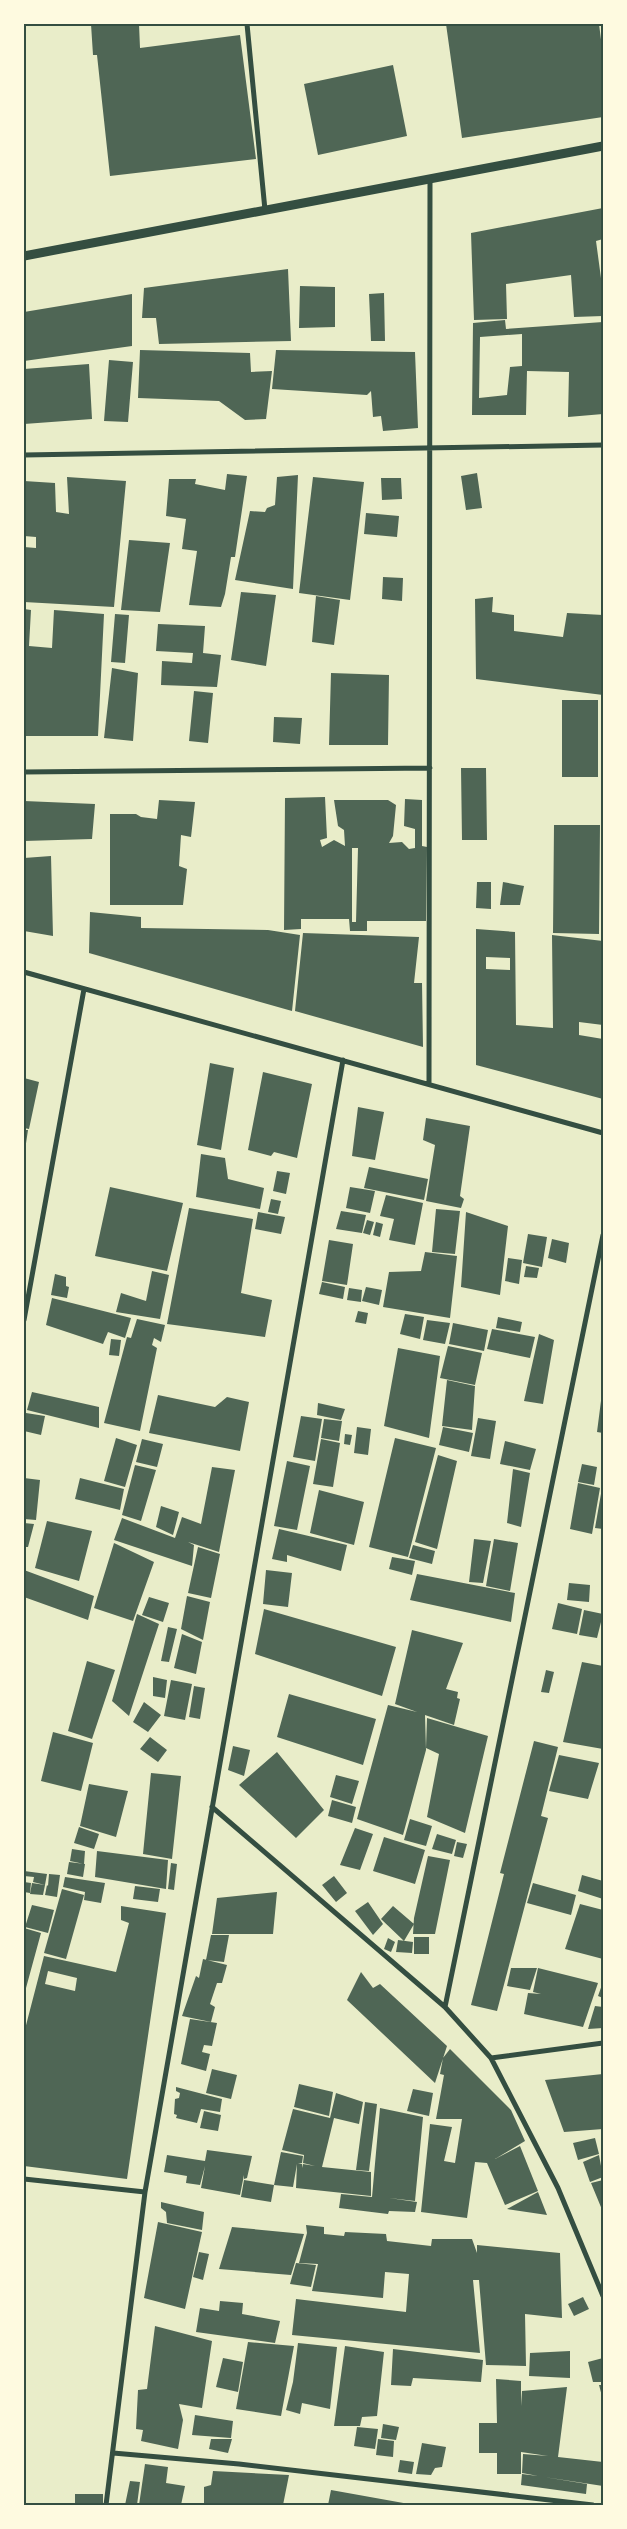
<svg xmlns="http://www.w3.org/2000/svg" width="627" height="2529" viewBox="0 0 627 2529" font-family="Spectral,serif">
<style>
.building{fill:#4f6655;fill-rule:evenodd}
.lines{fill:none;stroke-linecap:round;stroke-linejoin:round}
.minor{stroke:#344e41;stroke-width:5}
.tertiary{stroke:#344e41;stroke-width:9}
.neatline{fill:none;stroke:#344e41;stroke-width:2}
</style>
<rect width="100%" height="100%" fill="#e9edc9"/>
<path class="building" d="M91,24H139L140,48L240,35L256,159L110,176L97,55H93Z
M446,24H599L603,55V117L462,138Z
M393,65L407,136L318,155L304,84Z
M603,208V239L596,241L603,293V316L574,317L571,275L506,284L507,319L474,320L471,233Z
M288,269L291,341L159,344L156,318H142L144,288Z
M300,286L335,287V327L299,328Z
M384,293L385,341H371L369,294Z
M132,294V346L24,361V312Z
M505,320L506,329L603,322V414L568,417L569,372L527,371L526,415H472L473,323ZM522,334V366L510,367L507,395L479,398L480,337Z
M140,350L250,353L251,372L272,371L266,419L245,420L219,401L138,398Z
M276,350L415,352L418,428L383,431L381,416L373,417L371,391L367,395L272,389Z
M109,360L133,362L128,422L104,421Z
M89,364L92,419L24,424V369Z
M477,473L482,508L466,510L461,476Z
M227,474L247,476L235,557H231L225,594L221,607L189,605L197,551L182,549L186,519L166,516L169,479H196L195,484L225,490Z
M298,475L293,589L235,580L250,511L265,512L267,508L275,505L277,477Z
M67,477L126,481L114,607L24,602V547L36,548V537L24,536V481L55,483L56,512L69,514Z
M313,477L364,482L350,600L299,593Z
M381,478H401L402,499L382,500Z
M366,513L399,516L397,537L364,534Z
M129,540L170,543L160,612L121,610Z
M383,577L403,578L402,601L382,599Z
M241,592L276,595L266,666L231,660Z
M316,596L340,600L334,645L312,642Z
M493,597L492,612L514,615V631L563,637L567,613L603,615V695L476,679L475,599Z
M24,609L31,610L29,646L52,648L54,610L104,614L98,736H24Z
M115,614L129,615L125,663L111,662Z
M158,624L205,626L203,653L221,655L217,687L161,685L162,661L192,663L193,653L156,651Z
M112,668L138,673L133,741L104,738Z
M331,673L389,675L388,745H329Z
M194,691L213,693L208,743L189,741Z
M562,700H598V777H562Z
M274,717L302,718L300,744L273,742Z
M461,768H486L487,840H462Z
M325,797L327,838L320,840L322,847L334,840L345,846L344,830L338,826L334,800H388L396,805L393,836L389,843L402,842L409,849L415,848V829L404,826L405,799L422,800V846L427,847L426,921H367V931H350L349,919H301V929L284,930L285,798ZM352,848H358L356,922H352Z
M159,800L195,802L191,837L181,835L179,866L187,869L183,905H110V814H136L141,817L157,819Z
M24,801L95,804L92,839L24,841Z
M554,825H600L599,934L553,933Z
M51,856L53,936L24,931V858Z
M477,882H491V909L476,908Z
M503,882L524,886L520,905H500Z
M90,912L141,917V928L268,930L300,935L292,1011L89,953Z
M476,929L515,932L516,1025L553,1028L552,935L603,941V1025L579,1022V1035L603,1039V1099L476,1065ZM486,957L510,958V970L486,969Z
M303,933L419,937L414,983H422L423,1047L295,1011Z
M210,1063L234,1068L221,1150L197,1145Z
M263,1072L312,1084L297,1158L274,1152L271,1156L248,1150Z
M24,1078L39,1082L29,1129L24,1128Z
M358,1107L384,1112L375,1160L352,1156Z
M426,1118L470,1126L460,1196L464,1199L461,1208L426,1201L435,1145L423,1140Z
M24,1130H28L25,1150H24Z
M201,1154L225,1158L228,1179L264,1188L260,1209L196,1197Z
M369,1167L428,1179L424,1200L364,1188Z
M277,1171L290,1173L286,1194L273,1191Z
M110,1187L183,1203L167,1271L95,1256Z
M350,1187L375,1191L370,1213L346,1208Z
M386,1195L423,1203L415,1245L389,1240L394,1219L380,1216Z
M271,1199L281,1201L278,1214L268,1212Z
M189,1208L253,1219L241,1293L272,1300L265,1337L167,1324Z
M436,1209L460,1211L455,1254L432,1252Z
M341,1211L366,1215L362,1233L336,1229Z
M258,1212L285,1217L281,1234L255,1229Z
M466,1212L508,1226L500,1295L461,1287Z
M367,1220L374,1222L370,1235L363,1233Z
M376,1222L383,1224L380,1237L373,1235Z
M528,1234L547,1237L542,1267L523,1263Z
M552,1239L569,1243L566,1263L548,1258Z
M329,1240L353,1244L347,1285L322,1281Z
M425,1252L457,1256L450,1318L383,1307L389,1272L421,1271Z
M508,1258L522,1260L519,1284L505,1281Z
M526,1266L539,1268L537,1278L524,1277Z
M152,1271L169,1275L160,1319L116,1312L121,1293L146,1301Z
M55,1274L66,1277V1286L69,1287L67,1298L51,1295Z
M322,1282L345,1287L343,1299L319,1294Z
M366,1287L382,1290L379,1305L362,1301Z
M349,1288L362,1290L361,1302L347,1300Z
M52,1298L131,1318L125,1338L108,1332L103,1344L46,1325Z
M358,1311L368,1313L366,1324L355,1322Z
M405,1314L424,1317L420,1339L400,1334Z
M498,1317L522,1322L520,1332L496,1328Z
M137,1319L165,1325L161,1342L154,1338L152,1345L157,1348L140,1431L104,1423L127,1337L131,1338Z
M427,1320L450,1323L445,1344L423,1340Z
M453,1323L488,1330L484,1351L449,1344Z
M492,1329L535,1337L530,1358L487,1349Z
M539,1334L554,1340L543,1404L524,1401Z
M111,1339L121,1340L119,1356L109,1355Z
M448,1346L482,1353L475,1385L440,1378Z
M398,1348L440,1356L429,1438L384,1426Z
M447,1380L475,1386L472,1430L442,1426Z
M32,1392L99,1407V1428L27,1410Z
M602,1393H603V1433L597,1432Z
M158,1395L215,1407L227,1397L249,1402L240,1451L149,1433Z
M318,1403L345,1409L341,1420L317,1415Z
M26,1413L45,1416L41,1435L24,1431Z
M301,1416L322,1419L315,1461L293,1457Z
M478,1418L496,1421L490,1459L471,1456Z
M324,1419L342,1421L339,1441L321,1438Z
M357,1427L371,1429L368,1455L354,1453Z
M443,1427L473,1433L469,1452L439,1445Z
M345,1434L352,1435L350,1445L344,1444Z
M116,1438L137,1445L125,1487L104,1481Z
M395,1438L436,1448L408,1557L369,1547Z
M142,1439L163,1444L157,1467L136,1462Z
M321,1439L340,1443L333,1487L313,1484Z
M505,1441L536,1449L530,1470L500,1464Z
M438,1455L457,1461L437,1549L415,1542Z
M287,1461L310,1466L297,1530L274,1526Z
M582,1464L597,1467L594,1485L578,1482Z
M135,1465L156,1470L141,1521L122,1515Z
M212,1467L235,1470L219,1552L188,1542L194,1545L192,1566L114,1540L122,1518L175,1538L182,1517L201,1524Z
M513,1469L530,1473L521,1527L507,1523Z
M24,1478L40,1480L36,1520L24,1519Z
M80,1478L124,1489L120,1510L75,1499Z
M578,1483L600,1488L592,1534L570,1529Z
M602,1488H603V1529L595,1528Z
M319,1490L364,1502L354,1545L310,1533Z
M161,1506L179,1512L173,1535L156,1527Z
M47,1521L92,1531L79,1581L35,1568Z
M24,1523L34,1524L28,1547H24Z
M279,1529L347,1545L341,1571L287,1555V1562L272,1559Z
M474,1539L491,1541L483,1583L469,1582Z
M494,1539L518,1543L510,1591L486,1586Z
M114,1543L154,1562L133,1621L94,1608Z
M413,1545L435,1551L432,1564L409,1558Z
M198,1547L220,1554L211,1598L188,1593Z
M392,1557L415,1561L412,1575L389,1569Z
M24,1570L94,1596L88,1620L24,1597Z
M266,1570L292,1573L288,1607L263,1604Z
M417,1574L515,1593L511,1622L410,1600Z
M569,1583L590,1585L589,1602L567,1600Z
M187,1596L210,1602L203,1640L181,1629Z
M149,1597L169,1603L163,1622L142,1615Z
M558,1603L582,1609L577,1634L552,1629Z
M264,1609L396,1647L382,1696L255,1654Z
M584,1610L603,1614L597,1638L579,1635Z
M137,1614L159,1624L129,1716L112,1701Z
M168,1627L177,1629L169,1662L161,1661Z
M412,1630L463,1643L446,1689L458,1692L457,1698L460,1699L454,1725L425,1715L426,1750L403,1835L357,1819L388,1705L417,1712L395,1704Z
M182,1634L202,1642L196,1674L174,1668Z
M87,1661L115,1670L92,1739L68,1731Z
M582,1662L603,1666V1749L563,1742Z
M546,1670L554,1672L549,1693L541,1692Z
M153,1677L167,1680L165,1698L153,1696Z
M171,1680L192,1684L185,1720L164,1716Z
M194,1686L205,1688L200,1719L189,1717Z
M289,1694L376,1719L363,1765L277,1737Z
M144,1702L161,1715L148,1732L133,1722Z
M427,1718L488,1736L465,1833L427,1817L439,1754L426,1748Z
M53,1732L93,1743L81,1791L41,1781Z
M150,1737L167,1750L158,1762L140,1749Z
M534,1741L558,1747L541,1816L548,1818L497,2011L471,2005L504,1874L500,1873Z
M233,1746L250,1750L244,1776L228,1770Z
M277,1752L324,1810L296,1838L239,1785Z
M559,1755L599,1763L588,1799L549,1791Z
M151,1773L181,1776L172,1859L143,1854Z
M336,1775L359,1781L352,1804L330,1797Z
M89,1784L128,1791L116,1837L80,1826Z
M332,1800L356,1807L352,1823L328,1816Z
M410,1819L432,1826L426,1846L404,1840Z
M79,1827L99,1834L94,1849L74,1843Z
M355,1828L373,1834L360,1870L340,1865Z
M437,1834L456,1840L452,1854L432,1849Z
M384,1837L425,1850L415,1884L373,1871Z
M457,1842L467,1844L463,1858L454,1856Z
M72,1849L85,1851L84,1864L70,1861Z
M97,1851L168,1860L166,1889L95,1877Z
M428,1856L450,1860L435,1934H413L414,1918Z
M69,1862L85,1864L83,1877L67,1874Z
M171,1863L177,1864L174,1890L168,1889Z
M24,1871L47,1874L45,1885L33,1882L34,1877L24,1876Z
M49,1874L60,1875L57,1897L45,1895L47,1885L48,1886Z
M582,1875L603,1881V1899L578,1891Z
M334,1876L347,1893L336,1902L322,1885Z
M65,1877L105,1883L101,1903L84,1900L85,1892L63,1887Z
M24,1882L31,1883L30,1893L24,1892Z
M32,1883L45,1885L43,1895L30,1894Z
M533,1883L576,1895L571,1915L527,1903Z
M135,1886L160,1889L158,1902L133,1899Z
M62,1889L84,1895L66,1959L44,1953Z
M277,1892L273,1934H212L217,1898Z
M368,1902L383,1924L373,1935L355,1911Z
M580,1904L603,1910V1959L565,1949Z
M32,1905L54,1910L48,1933L25,1927Z
M121,1906L166,1913L127,2179L24,2166V2033L44,1956L116,1972L129,1923L121,1920ZM48,1971L77,1978L75,1991L45,1984Z
M393,1906L414,1924L404,1941L381,1919Z
M24,1928L41,1933L26,1988L24,1987Z
M211,1935H229L224,1962L206,1960Z
M414,1937H429V1954H414Z
M388,1938L395,1942L391,1952L384,1949Z
M398,1940L413,1942L412,1953L396,1952Z
M203,1959L227,1965L222,1983H217L210,2004L215,2007L211,2022L182,2016L196,1976L199,1978Z
M511,1968H537L530,1990L507,1986Z
M538,1968L598,1983L583,2027L524,2014L528,1993L541,1994L533,1992Z
M361,1972L373,1988L380,1984L447,2046L435,2083L347,2000Z
M603,1982V1998L598,1996Z
M595,2006L603,2007V2028L588,2029Z
M190,2019L217,2023L212,2046L204,2045L202,2052L210,2054L206,2071L181,2064Z
M450,2049L511,2110L525,2141L495,2159L520,2146L538,2191L505,2205L487,2163L475,2162L467,2218L421,2212L430,2124L452,2127L444,2161L455,2163L462,2119H436L444,2075L440,2074L443,2058Z
M212,2069L237,2075L231,2099L206,2093Z
M603,2074V2129L564,2132L545,2080Z
M299,2084L333,2092L329,2116L294,2107Z
M176,2087L222,2099L220,2112L201,2109L197,2123L176,2118L177,2115L174,2114L175,2099L179,2098L180,2093L176,2091Z
M413,2089L433,2093L429,2116L407,2111Z
M336,2093L363,2102L359,2124L334,2118L322,2167L371,2172V2196L296,2188L297,2164L293,2187L274,2185L281,2152L303,2156L302,2163L298,2164H302V2168L303,2164L315,2166L303,2163L304,2155L282,2150L293,2109L330,2118Z
M365,2102L377,2104L369,2171L356,2170Z
M380,2108L423,2117L415,2201L389,2198L417,2202L415,2212L389,2211L388,2214L339,2208L341,2194L372,2197Z
M204,2111L221,2115L218,2131L200,2128Z
M595,2138L599,2154L578,2160L573,2143Z
M207,2150L252,2156L247,2178L244,2179V2175L240,2195L201,2188L205,2166L200,2185L186,2183L187,2176L164,2172L167,2155L205,2161Z
M599,2155L603,2177L590,2182L583,2162Z
M244,2180L274,2185L271,2202L241,2197Z
M603,2180V2212L591,2183Z
M538,2192L547,2215L507,2209Z
M161,2202L204,2212L202,2230L167,2223L166,2212L161,2208Z
M158,2222L202,2232L185,2309L144,2298Z
M306,2225L324,2227V2234L344,2236L345,2232L386,2234L387,2241L431,2246L432,2239H472L477,2253V2245L560,2253L562,2318L525,2314L526,2366L486,2365L479,2280H473L480,2353L292,2335L296,2299L406,2312L409,2274L385,2272L383,2298L312,2291L318,2264L299,2263L307,2233Z
M232,2227L304,2234L291,2275L219,2269Z
M199,2252L209,2254L203,2280L193,2277Z
M296,2263L316,2265L311,2287L290,2284Z
M583,2297L589,2309L574,2316L568,2304Z
M220,2301L243,2303L242,2314L280,2321L275,2343L196,2332L200,2308L219,2311Z
M155,2326L212,2341L202,2408L179,2404L183,2420L178,2449L141,2441L143,2430L136,2429L138,2390L147,2389Z
M248,2342L294,2346L281,2416L236,2409Z
M298,2343L337,2347L330,2409L302,2403L300,2414L286,2410L293,2382Z
M345,2346L384,2352L377,2416L362,2417L360,2426H334Z
M393,2349L483,2360L481,2382L413,2378L411,2386L391,2385Z
M570,2351V2378L529,2376L530,2353Z
M223,2358L243,2362L238,2392L216,2387Z
M603,2358V2382H593L588,2362Z
M496,2379L521,2381V2406L522,2391L567,2387L558,2457L603,2462V2486L544,2477L587,2484L586,2494L521,2485L522,2474L538,2476L522,2473L523,2454L548,2456L521,2452V2474H497V2453H479V2423H497Z
M599,2385H603V2400Z
M195,2415L233,2421L231,2438L192,2435Z
M383,2424L399,2427L396,2440L381,2438Z
M357,2427L378,2429L375,2449L354,2446Z
M211,2439H232L228,2453L209,2449Z
M378,2439L394,2441L393,2457L376,2455Z
M422,2443L446,2447L442,2467L435,2468L431,2475L416,2474Z
M400,2460L414,2462L412,2474L398,2472Z
M145,2464L168,2467L166,2483L185,2486L181,2505H139Z
M213,2471L289,2475L283,2505H204V2487L211,2485Z
M130,2481L140,2482L137,2505H125Z
M331,2490L409,2504V2505H328Z
M75,2494H103V2505H75Z"/>
<g class="lines">
<path class="minor" d="M247,24L265,210
M24,455L603,445
M24,772L430,768
M24,972L603,1133
M429,1084L430,179
M24,1320L84,989
M212,1807L445,2007L491,2058L558,2188L603,2296
M445,2007L603,1235
M491,2058L603,2043
M24,2179L145,2192
M113,2453L239,2464L593,2505
M106,2505L145,2192L343,1060"/>
<path class="tertiary" d="M24,256L603,146"/>
</g>
<rect width="627" height="2529" fill="none" stroke="#fefae0" stroke-width="50"/>
<rect x="25" y="25" width="577" height="2479" class="neatline"/>
</svg>
